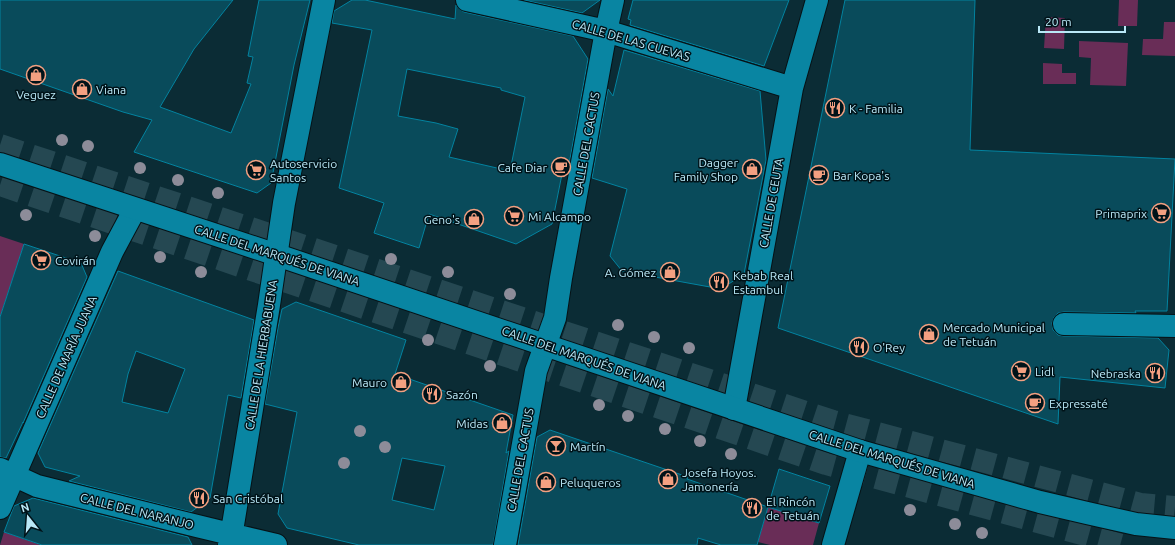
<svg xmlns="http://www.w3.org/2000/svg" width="1175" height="545" viewBox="0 0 1175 545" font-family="Ubuntu,sans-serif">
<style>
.green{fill:#692d57}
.building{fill:#094b5b;stroke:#0383a0;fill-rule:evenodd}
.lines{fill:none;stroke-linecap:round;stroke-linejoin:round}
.secondary-tunnel{stroke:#254852;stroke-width:22;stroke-dasharray:22 11;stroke-linecap:butt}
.pedestrian-casing{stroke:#061216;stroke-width:24}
.minor-casing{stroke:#061216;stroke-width:24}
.tertiary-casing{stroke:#061216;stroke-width:24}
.pedestrian{stroke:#0985a2;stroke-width:22}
.minor{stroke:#0985a2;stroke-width:22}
.tertiary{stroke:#0985a2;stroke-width:22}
.tree{fill:#8d8c99}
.labels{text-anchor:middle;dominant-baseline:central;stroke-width:3;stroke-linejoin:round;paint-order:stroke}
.street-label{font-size:12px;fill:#bae8f7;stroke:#001319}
.poi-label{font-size:12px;fill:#bae8f7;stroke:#001319;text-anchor:start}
</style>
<rect width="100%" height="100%" fill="#0b2c35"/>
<path class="green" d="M1119,0H1138L1137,26H1118Z
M1046,17L1065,18L1064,49L1044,48Z
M1164,22H1175V56L1142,55L1143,39H1163Z
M1079,41L1128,43L1126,86L1090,85L1091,58L1079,57Z
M1043,63L1062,64V73H1076V84H1043Z
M0,236L24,244L0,317Z
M768,507L819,523L813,545H770L758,542Z
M4,532L41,545H0Z"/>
<path class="building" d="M0,0H233L194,49L160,107L231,133L251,84L247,83L253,57L248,56L259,0H310L294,65L271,183L257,193L134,152L152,120L123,112L0,69Z
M352,0H365L455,19L456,5L459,9L464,12L573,36L588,59L568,170L563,169L552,224L516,244L429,214L419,248L374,233L384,203L339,188L372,30L332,23L334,11ZM407,69L501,88V90L525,97L510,171L449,157L458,129L436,123L398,116Z
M524,0H600L582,13Z
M633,0H789L764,66L630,25L631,20L628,19Z
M845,0H975L970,150L1175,159L1167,311H1135L1136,313L1064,312L1058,313L1054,317L1052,323L1053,330L1058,335L1064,336L1158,338L1169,350L1165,388L1060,377L1058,424L778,328Z
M624,50L760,91L766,160L744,274L721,289L622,271L610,256L627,189L592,178L608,89L613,96Z
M24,244L81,263L87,277L23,423V422L6,458L0,457V317Z
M118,271L254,320L241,398L228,395L210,498L191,512L69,481L80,476L45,467L38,453ZM136,351L185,369L168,413L122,402L128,374Z
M296,302L406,340L395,374L513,415L506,453L509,451L493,545H359L287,528L278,514L297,412L265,404L278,328L282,309ZM402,458L445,466L434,510L392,500Z
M550,430L688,477L687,479L768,507L779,469L830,486L819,523L768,507L757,545H721L698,538L697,545H518L537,437Z
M33,498L188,537L192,545H42L4,532L14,506Z"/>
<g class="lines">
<path class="secondary-tunnel" d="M0,145L833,421L1141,504L1175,507
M0,185L826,464L1122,545"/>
<g class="pedestrian-casing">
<path id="pedestrian" d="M1064,324L1175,326"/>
</g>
<g class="minor-casing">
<path id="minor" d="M467,0L606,31L792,88
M734,409L792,88L817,0
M0,469L37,486L197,526L276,545
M0,508L112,252L135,209
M229,545L233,525L269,305L284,203L324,0
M505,545L536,371L555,318L561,278L606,31L613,0
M833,545L860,451"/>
</g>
<g class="tertiary-casing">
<path id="tertiary" d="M0,164L277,255L860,451L1040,502L1087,513L1136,524L1175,528"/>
</g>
<use href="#pedestrian" class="pedestrian"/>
<use href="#minor" class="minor"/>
<use href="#tertiary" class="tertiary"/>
</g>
<g class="tree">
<circle cx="62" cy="140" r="6"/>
<circle cx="88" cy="146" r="6"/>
<circle cx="140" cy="168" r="6"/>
<circle cx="178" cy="180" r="6"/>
<circle cx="218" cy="193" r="6"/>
<circle cx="26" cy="215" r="6"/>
<circle cx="95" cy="236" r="6"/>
<circle cx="160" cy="257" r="6"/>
<circle cx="391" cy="259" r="6"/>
<circle cx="201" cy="272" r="6"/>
<circle cx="448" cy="272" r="6"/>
<circle cx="510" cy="294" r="6"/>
<circle cx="618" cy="325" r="6"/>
<circle cx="654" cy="337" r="6"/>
<circle cx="428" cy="340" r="6"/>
<circle cx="689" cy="348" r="6"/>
<circle cx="490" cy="366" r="6"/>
<circle cx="599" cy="405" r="6"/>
<circle cx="628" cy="416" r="6"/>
<circle cx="665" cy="429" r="6"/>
<circle cx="360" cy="431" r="6"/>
<circle cx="700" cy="441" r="6"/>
<circle cx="385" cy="447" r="6"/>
<circle cx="731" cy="454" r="6"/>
<circle cx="344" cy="463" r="6"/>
<circle cx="910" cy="510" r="6"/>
<circle cx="955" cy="524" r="6"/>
<circle cx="982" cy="533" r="6"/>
</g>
<defs>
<g id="shop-ring" transform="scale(1)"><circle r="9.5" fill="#001319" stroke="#f3a081" stroke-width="1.5"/><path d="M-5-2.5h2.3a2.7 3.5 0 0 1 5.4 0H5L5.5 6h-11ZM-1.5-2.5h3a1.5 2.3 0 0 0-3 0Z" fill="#f3a081"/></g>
<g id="restaurant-ring" transform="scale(1)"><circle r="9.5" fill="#001319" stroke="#f3a081" stroke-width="1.5"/><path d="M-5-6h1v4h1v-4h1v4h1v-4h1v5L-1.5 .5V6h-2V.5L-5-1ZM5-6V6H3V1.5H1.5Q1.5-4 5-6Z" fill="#f3a081"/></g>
<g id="cafe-ring" transform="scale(1)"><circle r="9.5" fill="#001319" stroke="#f3a081" stroke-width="1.5"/><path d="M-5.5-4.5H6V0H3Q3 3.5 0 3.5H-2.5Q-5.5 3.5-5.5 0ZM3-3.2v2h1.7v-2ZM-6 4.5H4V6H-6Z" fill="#f3a081"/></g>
<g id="supermarket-ring" transform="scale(1)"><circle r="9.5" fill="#001319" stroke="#f3a081" stroke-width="1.5"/><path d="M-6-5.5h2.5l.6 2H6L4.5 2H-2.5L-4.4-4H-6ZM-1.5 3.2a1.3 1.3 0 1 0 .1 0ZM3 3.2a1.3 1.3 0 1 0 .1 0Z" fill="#f3a081"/></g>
<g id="bar-ring" transform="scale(1)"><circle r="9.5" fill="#001319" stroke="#f3a081" stroke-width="1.5"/><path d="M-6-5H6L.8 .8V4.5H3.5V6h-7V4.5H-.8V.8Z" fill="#f3a081"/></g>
</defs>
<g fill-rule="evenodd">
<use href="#shop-ring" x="36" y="75"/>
<use href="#shop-ring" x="82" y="89"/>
<use href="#restaurant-ring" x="835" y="108"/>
<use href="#cafe-ring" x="561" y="167"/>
<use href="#shop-ring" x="752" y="169"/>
<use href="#supermarket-ring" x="256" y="170"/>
<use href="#cafe-ring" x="819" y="175"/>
<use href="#supermarket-ring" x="1161" y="213"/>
<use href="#supermarket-ring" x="514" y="216"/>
<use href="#shop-ring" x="474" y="219"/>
<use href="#supermarket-ring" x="41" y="260"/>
<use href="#shop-ring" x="670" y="272"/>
<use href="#restaurant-ring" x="719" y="282"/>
<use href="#shop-ring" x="929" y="334"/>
<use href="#restaurant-ring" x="859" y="347"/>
<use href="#supermarket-ring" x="1021" y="371"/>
<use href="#restaurant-ring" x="1155" y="373"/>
<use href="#shop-ring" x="401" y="382"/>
<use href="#restaurant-ring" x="432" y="394"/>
<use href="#cafe-ring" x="1035" y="403"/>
<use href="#shop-ring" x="502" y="423"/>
<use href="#bar-ring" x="556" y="446"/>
<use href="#shop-ring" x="668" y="479"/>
<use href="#shop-ring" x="546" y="482"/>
<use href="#restaurant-ring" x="199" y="498"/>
<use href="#restaurant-ring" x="752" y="508"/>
</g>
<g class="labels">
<g class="street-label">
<text transform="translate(631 40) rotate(16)">CALLE DE LAS CUEVAS</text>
<text transform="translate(586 144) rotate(-80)">CALLE DEL CACTUS</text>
<text transform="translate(771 203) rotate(-80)">CALLE DE CEUTA</text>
<text transform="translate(277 255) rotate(18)">CALLE DEL MARQUÉS DE VIANA</text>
<text transform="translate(261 355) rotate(-81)">CALLE DE LA HIERBABUENA</text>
<text transform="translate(66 357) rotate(-66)">CALLE DE MARÍA JUANA</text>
<text transform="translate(584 358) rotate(19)">CALLE DEL MARQUÉS DE VIANA</text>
<text transform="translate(892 459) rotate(17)">CALLE DEL MARQUÉS DE VIANA</text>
<text transform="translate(520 460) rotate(-80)">CALLE DEL CACTUS</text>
<text transform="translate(137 511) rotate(14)">CALLE DEL NARANJO</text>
</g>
<g class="poi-label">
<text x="96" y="89">Viana</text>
<text x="36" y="94" text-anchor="middle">Veguez</text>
<text x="849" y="108">K - Familia</text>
<text x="738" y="162" text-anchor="end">Dagger<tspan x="738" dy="14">Family Shop</tspan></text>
<text x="270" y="163">Autoservicio<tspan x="270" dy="14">Santos</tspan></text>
<text x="547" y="167" text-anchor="end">Cafe Diar</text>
<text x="833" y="175">Bar Kopa's</text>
<text x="1147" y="213" text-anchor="end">Primaprix</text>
<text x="528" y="216">Mi Alcampo</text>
<text x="460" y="219" text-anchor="end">Geno's</text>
<text x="55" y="260">Covirán</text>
<text x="656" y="272" text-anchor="end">A. Gómez</text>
<text x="733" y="275">Kebab Real<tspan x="733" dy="14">Estambul</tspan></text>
<text x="943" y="327">Mercado Municipal<tspan x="943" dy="14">de Tetuán</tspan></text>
<text x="873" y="347">O'Rey</text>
<text x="1035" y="371">Lidl</text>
<text x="1141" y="373" text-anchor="end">Nebraska</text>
<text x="387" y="382" text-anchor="end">Mauro</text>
<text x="446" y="394">Sazón</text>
<text x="1049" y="403">Expressaté</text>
<text x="488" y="423" text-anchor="end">Midas</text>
<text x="570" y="446">Martín</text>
<text x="682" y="472">Josefa Hoyos.<tspan x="682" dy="14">Jamonería</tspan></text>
<text x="560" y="482">Peluqueros</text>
<text x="213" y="498">San Cristóbal</text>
<text x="766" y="501">El Rincón<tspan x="766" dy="14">de Tetuán</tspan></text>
</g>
</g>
<g transform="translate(28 517) rotate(343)" stroke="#001319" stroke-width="3" paint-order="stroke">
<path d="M0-3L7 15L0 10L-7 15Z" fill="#bae8f7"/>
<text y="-6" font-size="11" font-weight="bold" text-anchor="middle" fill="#bae8f7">N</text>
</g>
<path d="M1039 26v6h86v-6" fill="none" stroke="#bae8f7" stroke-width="2"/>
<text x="1045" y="26" font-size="12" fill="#bae8f7" stroke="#001319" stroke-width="3" paint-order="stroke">20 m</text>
</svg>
